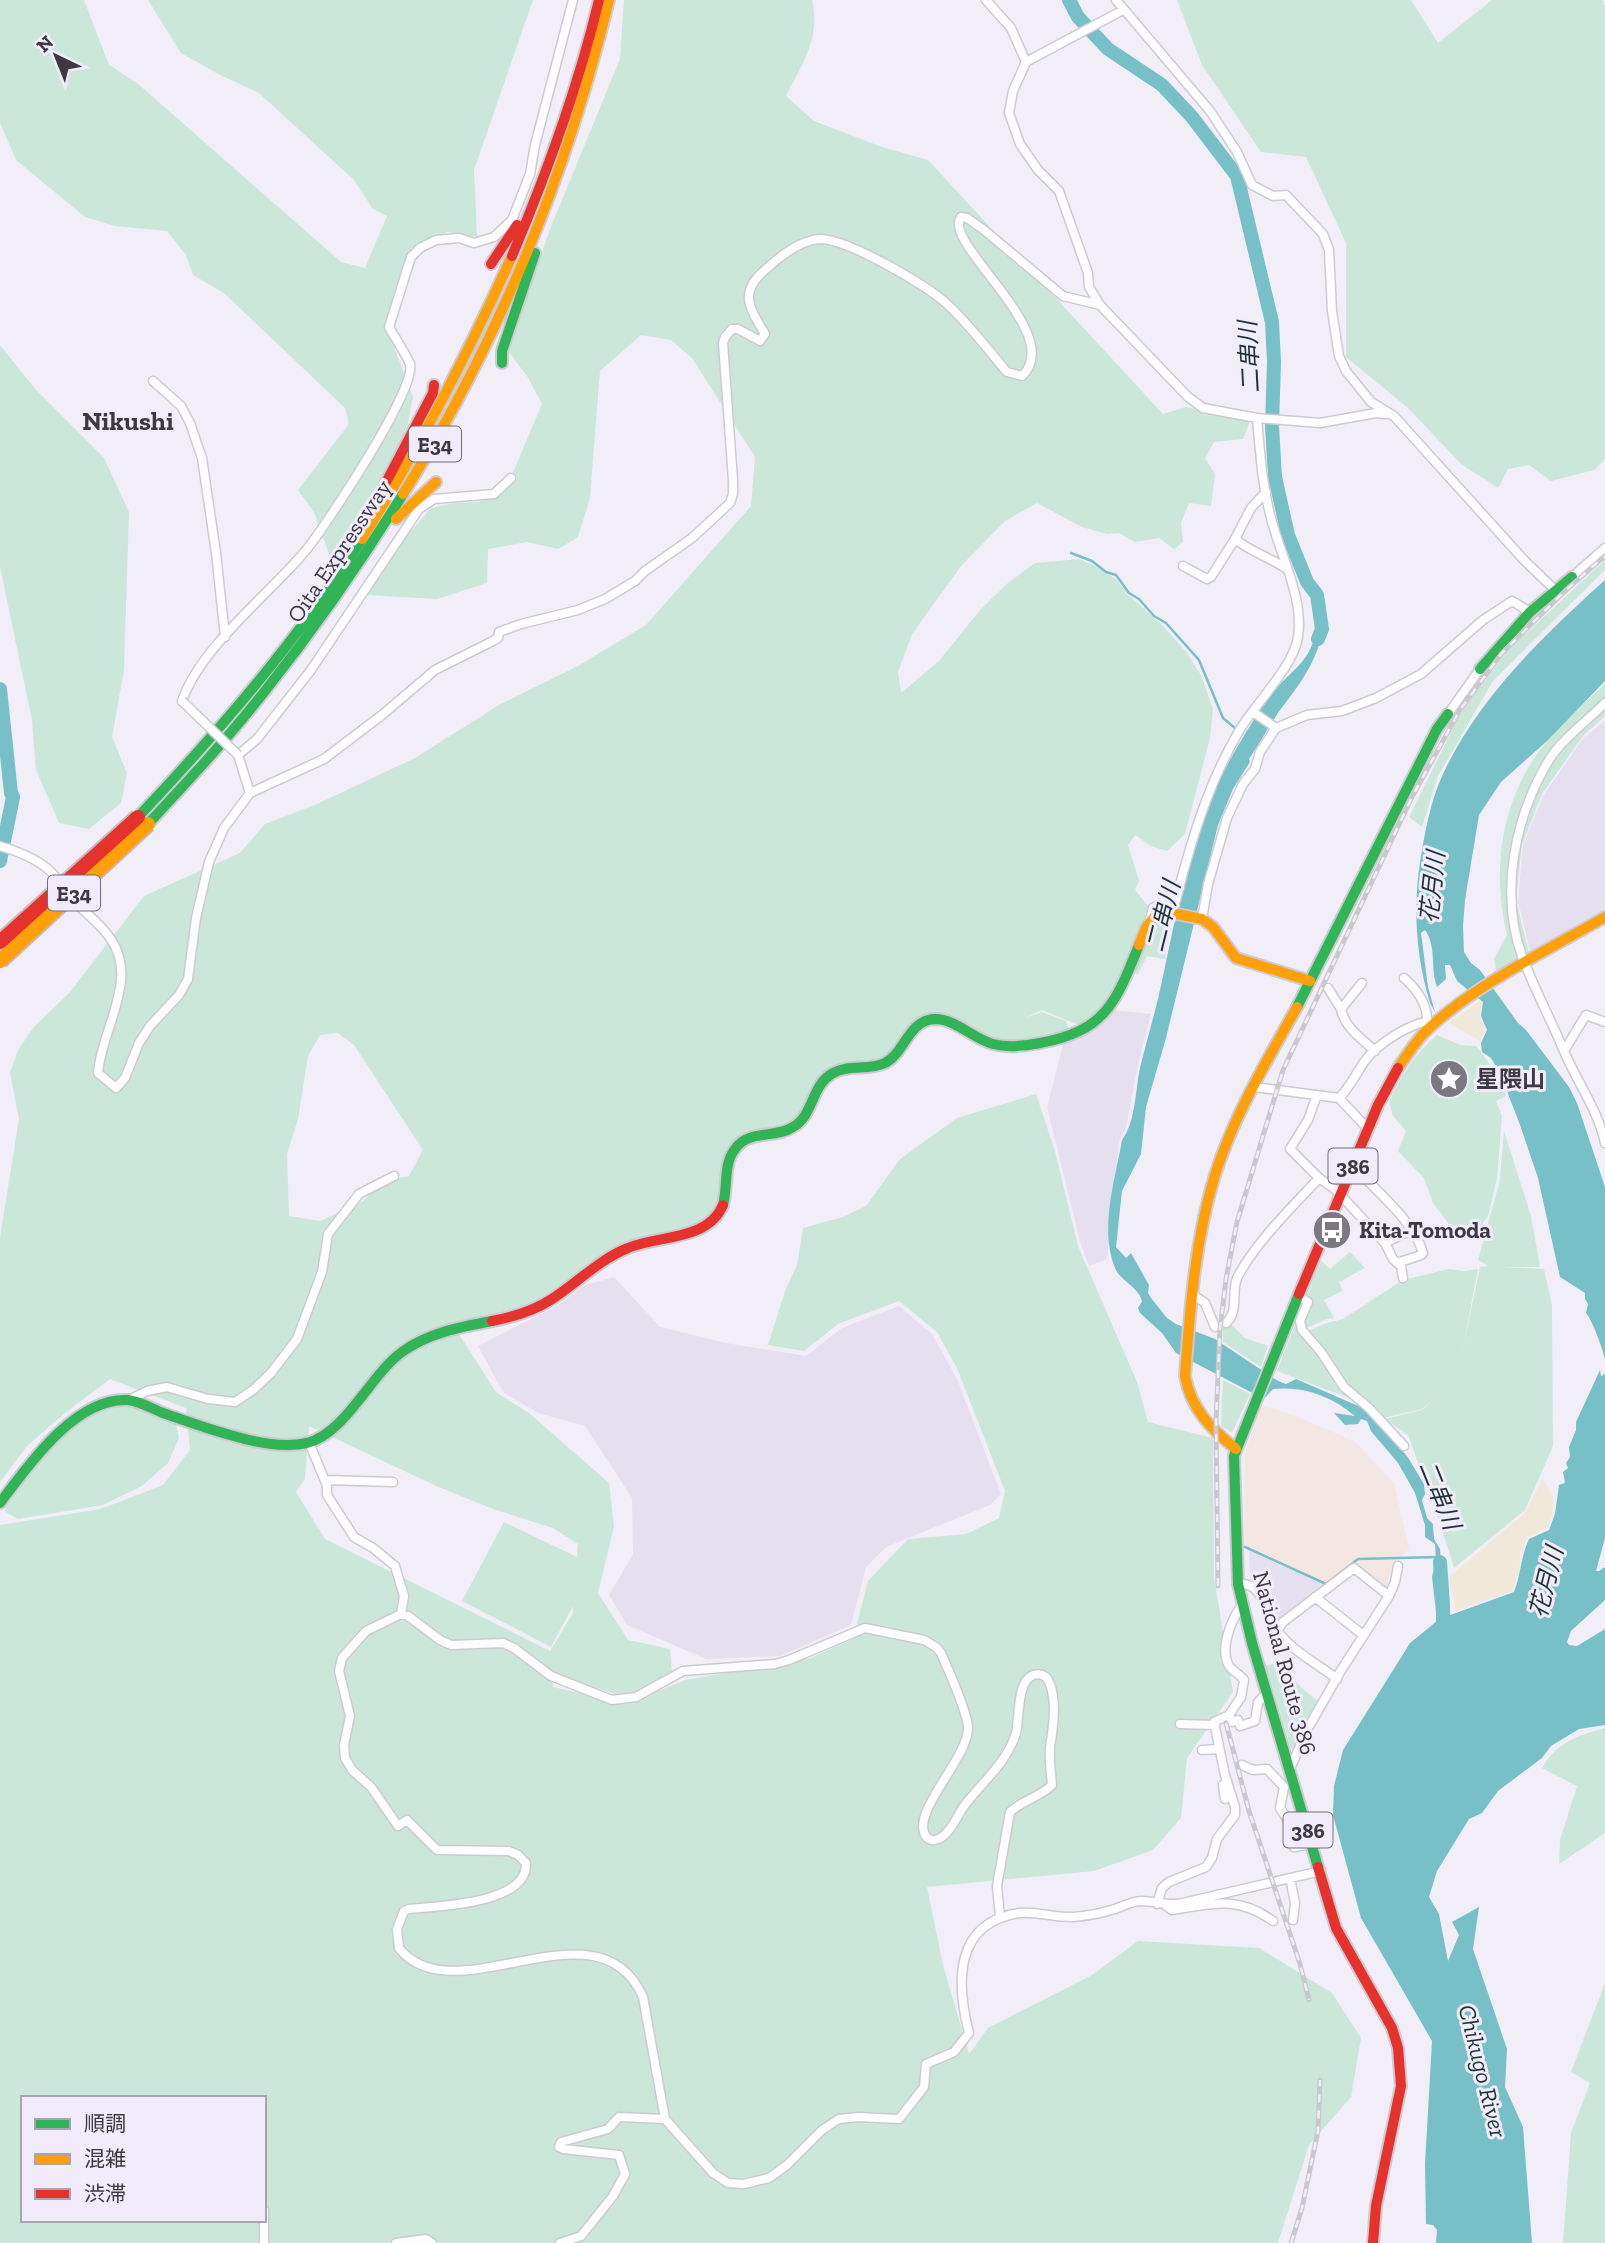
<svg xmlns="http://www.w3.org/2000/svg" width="1605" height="2243" viewBox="0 0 1605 2243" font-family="'Zilla Slab','Noto Sans JP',serif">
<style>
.commercial{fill:#f4e6e3}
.built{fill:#e6dff0}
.education{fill:#e4e0f0}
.green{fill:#cae7da;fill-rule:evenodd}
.sand{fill:#f0e9d9}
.water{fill:#77c0c7}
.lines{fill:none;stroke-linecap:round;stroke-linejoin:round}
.stream{stroke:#77c0c7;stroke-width:2.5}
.river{stroke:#77c0c7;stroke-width:14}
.street-casing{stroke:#cdcad2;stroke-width:11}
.fast-casing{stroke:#cdcad2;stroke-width:14}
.slow-casing{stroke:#cdcad2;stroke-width:14}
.jam-casing{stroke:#cdcad2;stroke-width:14}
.street{stroke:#fdfcfe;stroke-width:8}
.fast{stroke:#30b455;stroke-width:10}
.slow{stroke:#ff9f0a;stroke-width:10}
.jam{stroke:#e5322d;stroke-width:10}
.rail-casing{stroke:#c9c9cb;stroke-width:5}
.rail{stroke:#f1ebfb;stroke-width:2.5;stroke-dasharray:8;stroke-linecap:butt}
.street-bridge-casing{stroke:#cdcad2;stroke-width:11;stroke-linecap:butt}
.slow-bridge-casing{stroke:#c4b9bd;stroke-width:18;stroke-linecap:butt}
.jam-bridge-casing{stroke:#c4b9bd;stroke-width:18;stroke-linecap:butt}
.street-bridge{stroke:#fdfcfe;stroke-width:8}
.slow-bridge{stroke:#ff9f0a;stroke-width:14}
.jam-bridge{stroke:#e5322d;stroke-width:14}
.labels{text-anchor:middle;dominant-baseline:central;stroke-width:6;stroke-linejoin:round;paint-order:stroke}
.shield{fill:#f1ebfb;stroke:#726e78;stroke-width:2}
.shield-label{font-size:21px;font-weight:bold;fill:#3c3940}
.street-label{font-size:23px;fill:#3c3940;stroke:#f1ebfb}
.poi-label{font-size:23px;font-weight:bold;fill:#3c3940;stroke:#f1ebfb;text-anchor:start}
.water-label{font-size:24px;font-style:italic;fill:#1c3435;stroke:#f1ebfb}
.quarter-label{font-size:26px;font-weight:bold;fill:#3c3940;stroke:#f1ebfb}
</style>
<rect width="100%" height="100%" fill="#f2eef8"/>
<path class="commercial" d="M1261,1405L1291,1414L1354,1441L1394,1483L1409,1549L1393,1564L1386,1589L1354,1564L1323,1584L1244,1547L1245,1453Z"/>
<path class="built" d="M1605,721V909L1530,951L1518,901L1523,845L1543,796L1583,738Z
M1112,1010L1151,1014L1138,1064L1126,1128L1119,1141L1107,1259L1089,1266L1081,1245L1047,1107L1064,1041Z
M614,1277L660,1327L726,1343L806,1356L842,1328L899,1306L932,1334L957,1379L1001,1494L990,1505L886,1547L866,1567L851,1625L780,1656L706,1659L627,1625L609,1595L633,1554L632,1498L585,1426L538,1413L503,1392L478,1346L557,1306L582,1286Z"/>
<path class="education" d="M1249,1551L1325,1585L1278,1621L1274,1619L1250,1583Z"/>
<path class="green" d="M0,0H84L109,65L137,83L341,262L365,268L387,216L372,208L354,180L259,93L218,74L181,53L148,0H533L474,170L477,237L447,232L412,249L385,323L413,397L408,423L377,496L330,557L314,512L298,490L349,424L345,408L224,293L193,275L186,255L167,231L115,226L85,217L16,160L0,123Z
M624,0H812C821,38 802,64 786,96L814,121L882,147L928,160L1163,414L1186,407L1250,421L1243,439L1214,442L1205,458L1215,474L1211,506L1189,503L1181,523L1183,542L1174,549L1159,538L1135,542L1119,533L1107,534L1082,527L1037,503L1005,521L961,566L912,634L898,672L901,693L939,661L981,609L1009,582L1035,563L1079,559L1095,566L1117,580L1126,593L1162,625L1187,653L1201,675L1213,709L1210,738L1185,834L1167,851L1151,846L1135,835L1128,845L1139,881L1135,890L1149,907C1134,949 1122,1001 1081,1026L1042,1010L1024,1018L1042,1012L1066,1021L1069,1030C1054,1036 1009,1045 994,1041C976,1037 952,1022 934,1014L914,1023L894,1051L875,1062L836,1066L819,1076L800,1116L783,1128L730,1148L725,1154L724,1195L708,1219L695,1225L627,1243L544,1300L507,1313L453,1325L496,1392L529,1413L609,1483L614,1526L598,1593L628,1640L670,1649L672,1673L640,1692L615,1694L553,1674V1687L627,1704L685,1680L811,1658L853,1639L868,1581L908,1539L966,1534L999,1518L1005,1491L957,1368L937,1332L899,1301L838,1324L804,1351L768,1345L785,1291L797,1265L803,1228L843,1217L866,1206L900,1159L957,1118L1036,1094L1055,1151L1078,1246L1137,1382L1148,1422L1213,1438L1214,1577L1233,1692L1187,1758L1181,1818L1153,1850L1094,1871L927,1887L943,1965L969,2054L988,2028L1092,1975L1138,1941L1259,1948L1332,1993L1361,2038L1351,2097L1309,2145L1278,2243H0V1525L101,1509L163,1485L190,1450L186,1408L110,1379L65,1413L27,1446L0,1482V1237L19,1119L10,1073L18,1050L34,1027L70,992L144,896L240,853L265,824L317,804L415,758L499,705L578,666L646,625L751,506L755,457L692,358L671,340L641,335L600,371L590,498L578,537L558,549L527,542L488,549L487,583L437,599L367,595L398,546L431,508L454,503L478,502L505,491L542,404L527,376L508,351L550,229L620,59ZM338,1033L354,1045L423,1150L409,1176L384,1181L363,1201L320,1221L289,1216L287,1154L298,1119L308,1056L320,1035ZM309,1426L434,1485L493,1509L553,1528L578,1544L577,1557L504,1522L462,1601L551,1647L573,1606V1613L550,1651L325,1539L296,1492L305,1479ZM23,2098H264V2220H23Z
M1177,0H1411L1438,43L1492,0H1602L1605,6V459L1594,470L1551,481L1529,465L1508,469L1498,488L1461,464L1408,408L1346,357V243L1306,157L1261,152L1202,65Z
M0,345L37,391L104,458L129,512L124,670L112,737L127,773L121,803L89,829L59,823L36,770L32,720L0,567Z
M1605,560V570L1493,681L1438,776L1422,827L1409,817L1459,716L1507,651Z
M1605,684V716L1583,736L1542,794L1522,845L1516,900L1529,953L1496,971L1494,959L1507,935C1492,874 1500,806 1537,754C1552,733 1585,702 1605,684Z
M1164,918L1167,921L1165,959L1147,956L1138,974L1132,972C1139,955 1146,926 1164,918Z
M1437,1035L1461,1045L1476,1046L1500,1077L1506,1096L1496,1101L1502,1116L1497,1178L1488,1216L1475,1234L1458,1236L1433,1203L1424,1178L1398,1151L1406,1131L1393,1116L1389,1102C1401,1076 1415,1053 1437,1035Z
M1504,1131L1531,1216L1540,1267H1503L1544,1269L1552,1305L1553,1446L1525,1510L1454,1568L1440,1523L1408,1435L1385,1419L1422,1410L1438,1396L1422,1409L1383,1418L1344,1382L1308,1331L1327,1323L1343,1319L1403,1280L1449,1269L1465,1271L1478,1269L1462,1353L1480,1267L1489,1266L1478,1260L1500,1180Z
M1350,1252L1365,1268L1339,1282L1342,1291L1324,1300L1334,1318L1324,1320L1307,1328L1304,1321L1311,1302L1306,1296L1321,1260L1330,1269Z
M1223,1319L1230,1323L1245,1338L1268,1346L1261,1367L1223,1342Z
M1295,1324L1349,1398L1277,1371Z
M1223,1380L1250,1394L1232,1433L1221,1426Z
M135,1405L176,1424L179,1438L168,1463L142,1486L103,1505L18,1519L4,1511C32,1471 59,1417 112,1406C119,1405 128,1405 135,1405Z
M1282,1660C1290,1679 1304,1691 1320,1702L1296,1751L1291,1748L1266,1666Z
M1605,1728V1833L1559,1864L1560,1840L1577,1786L1542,1768C1557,1742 1577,1736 1605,1728Z
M1605,1983V2243H1563L1571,2133L1590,2083L1571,2072Z"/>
<path class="sand" d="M1478,1002L1482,1003L1480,1017L1485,1030L1480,1041L1449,1023Z
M1542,1479C1556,1497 1556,1504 1548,1527L1528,1537L1520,1553L1519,1574L1512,1591L1456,1611L1449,1577L1525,1513Z"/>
<path class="water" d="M1605,580V681L1547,741L1501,782L1479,815L1465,900L1463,926L1464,952L1471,963L1480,970L1518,1023L1526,1030L1569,1087L1577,1103L1605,1187V1359C1602,1347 1593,1322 1586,1313L1588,1304L1585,1299V1293L1560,1277L1538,1178L1520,1125L1500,1073L1491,1058L1482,1052L1481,1043L1487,1030L1481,1016L1483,1002L1457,981L1450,965H1445L1446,979L1437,987C1430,968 1437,947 1425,930L1421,933L1428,987L1435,1012L1430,1003C1416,957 1413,909 1420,862C1425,832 1430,802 1443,774C1479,697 1543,636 1605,580Z
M1318,621L1323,622C1321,658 1299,685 1278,713C1268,728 1259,744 1249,759L1250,762L1233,789L1218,825L1166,1038L1146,1107L1141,1154L1122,1191L1116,1247L1126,1258L1131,1253L1149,1285L1148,1293L1151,1298L1167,1318L1176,1324L1215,1339L1278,1381L1286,1384L1296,1379L1363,1408L1407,1456L1424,1484L1425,1494L1422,1500L1427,1518L1433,1524L1434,1539L1440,1549L1442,1576L1449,1592L1446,1607L1445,1589L1435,1568L1436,1611H1439L1442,1618L1514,1592C1521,1574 1521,1556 1529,1539L1549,1530L1555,1514L1559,1485L1565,1483L1563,1472L1568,1468L1566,1463L1570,1457L1569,1447L1576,1430V1422L1600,1370L1601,1376L1605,1374V1538L1596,1571H1599L1605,1567V1600L1571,1631L1567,1642L1569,1645L1577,1646L1605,1629V1725L1579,1729L1551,1746L1542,1758L1498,1791L1482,1813L1469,1819L1437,1871L1429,1897L1439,1914L1448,1961L1459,1935L1452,1922L1479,1907L1473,1949L1507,2049L1505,2087L1523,2127L1532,2243H1436L1437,2230L1433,2225L1426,2224L1425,2164L1432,2041L1361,1918L1333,1815L1334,1786L1343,1750L1410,1643L1437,1621L1432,1577L1436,1559L1435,1544L1425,1537V1525L1415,1493L1398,1463L1371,1431L1367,1421L1361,1419L1358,1424L1345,1425L1334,1413L1355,1416C1331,1396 1304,1386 1273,1389L1264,1399L1176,1353L1162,1333L1140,1313L1138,1308L1142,1301L1140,1296C1134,1285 1119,1279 1115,1268C1099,1228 1115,1181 1122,1140C1136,1121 1135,1091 1140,1068C1147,1039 1156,1010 1162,981C1174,926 1184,868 1204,816C1220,774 1242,736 1268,699C1291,667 1312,666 1318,621Z"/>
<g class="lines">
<path class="stream" d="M1071,553L1092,561L1106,572L1116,575L1129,593L1139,599L1154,616L1166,623L1199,660L1223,718L1236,729
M1245,1547L1326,1584L1358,1559L1438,1557"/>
<path class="river" d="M1069,0L1078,17L1108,49L1162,85L1192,117L1237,176L1272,322L1274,362L1272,426L1275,477L1288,535L1307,582L1317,595L1322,629L1318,639
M0,689L11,793L13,797L0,861
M1440,1562L1443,1605V1636"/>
<g class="street-casing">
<path id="street" d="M986,0L1011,28L1026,62
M1116,0L1210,111L1237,152L1252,185L1273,196L1286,195L1323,234L1329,250L1332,311L1339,356L1346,371L1371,402L1394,416L1523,559L1555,590
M1123,10L1026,62L1013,91L1009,113L1020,144L1038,170L1059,191L1088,273L1089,287L1100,305L1187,396L1203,408L1257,418L1320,423L1376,413L1386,414
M153,381L181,406L190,423L202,458L216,553L225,637
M1235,539L1251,508L1266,492
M1183,566L1207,579L1211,577L1235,539C1251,552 1269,557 1287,569
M1572,577L1605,548
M182,701C201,646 270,594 307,549C326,525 417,389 410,364C407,356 394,336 389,327L411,257L420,248L436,240L459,238L474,243L494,237L512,220L530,174L535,145L573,0
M1605,703C1588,720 1561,740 1549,760C1514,818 1499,895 1523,959C1535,990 1551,1020 1564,1051C1577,1082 1598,1110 1605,1143
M1253,712L1276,728
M1448,714L1480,669
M250,793L238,755L257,739L311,670L419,509L434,499L494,494L511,478
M0,846C15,850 37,859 49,870C58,878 64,890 72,899C85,913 100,923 110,938C140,979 101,1030 98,1073L116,1088L125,1078L139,1043L150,1026L179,995L188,979L196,918L209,862L224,828L250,793L324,759L382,715L435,670L493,641L498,638L499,632L521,624L578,610L605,599L635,581L645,571L692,538L730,503L733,494V480L723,343L725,337L732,329H738L760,341L765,334C750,309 738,292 765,270C779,257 800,240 820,239C848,239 926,285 947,304C969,324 988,350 1007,372L1022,376C1067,334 941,243 961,217L967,218L984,230L1063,296L1100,305
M1202,919L1208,884L1227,818L1243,784L1255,769L1260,752L1276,728L1307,715L1342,711L1376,698L1421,674L1483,620L1512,601L1530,612
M1150,920L1153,908L1165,901L1176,900C1191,841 1208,784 1239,731C1255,704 1294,666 1298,637C1304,597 1280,555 1271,518C1262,485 1260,451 1257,418
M1404,978C1416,988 1428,1005 1427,1021
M1362,983L1341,1009C1344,1027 1362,1039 1375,1051
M1328,988L1341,1009
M1564,1051L1586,1015L1605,1022
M1254,1087L1339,1098C1348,1089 1352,1081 1359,1070C1371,1047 1402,1028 1427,1021L1433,1025
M1317,1095L1308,1120L1290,1149L1319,1178
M1339,1098L1368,1129
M1361,1174C1382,1196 1415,1224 1423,1253L1421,1255L1400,1262
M1385,1243L1413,1229
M1192,1294L1205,1303L1215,1327
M1299,1296L1308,1302L1300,1321L1302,1330L1321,1352L1344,1387L1369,1408L1404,1446
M1226,1323C1240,1311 1230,1291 1238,1276C1257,1241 1292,1207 1319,1178L1336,1190L1385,1243L1393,1259L1401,1266L1403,1278
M129,1400L147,1391L167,1387L208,1399L235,1402L253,1390L271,1373L297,1339L322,1272L328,1234L359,1194L394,1176
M309,1442L327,1486V1495L354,1537L373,1548L395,1566L404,1596L401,1614
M325,1480L393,1482
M1238,1584C1263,1581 1267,1615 1277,1630C1290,1650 1318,1664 1337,1679
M1315,1597L1363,1635
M1277,1631L1283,1622L1354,1568L1389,1596
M1229,1715L1232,1722L1238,1720L1240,1726L1255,1721L1258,1702L1267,1693
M1180,1724L1215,1725
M1202,1750L1219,1749
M1242,1765L1253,1770L1267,1769L1284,1787L1280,1808L1291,1825L1294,1847L1312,1844
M1290,1769L1307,1730L1340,1672L1389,1596L1395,1582L1398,1566
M1223,1785L1225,1799
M1290,1878L1295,1903L1293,1920
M1157,1904L1162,1888L1169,1882L1206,1867L1212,1858L1217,1839L1235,1815V1807L1225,1775L1214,1722L1229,1715L1241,1697L1244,1680C1240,1674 1231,1671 1228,1664C1220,1647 1232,1618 1242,1605
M1165,1905L1172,1910C1212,1904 1237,1895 1273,1921
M1000,1917L997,1886L1010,1812C1023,1800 1040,1797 1052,1785C1051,1773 1049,1759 1050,1747C1053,1728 1057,1704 1050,1684C1046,1672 1033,1671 1026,1681C1018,1691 1019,1719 1016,1733C1007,1763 982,1782 964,1806C957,1816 953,1829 942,1837C936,1841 929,1842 925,1835C912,1811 968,1758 968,1728C968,1713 948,1669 941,1653L936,1647L924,1640L865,1628L789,1660L775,1664L683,1671L636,1697L612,1700L551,1676L514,1648L503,1643L451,1645L440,1640L408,1616L401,1614L366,1631L342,1658L339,1671L350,1716L344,1745L345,1758L352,1770L371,1787L398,1826L407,1820L437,1850L509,1851L518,1855L526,1863C528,1904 439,1906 409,1909L404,1911L397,1929L399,1948C454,2018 598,1895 643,1997L665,2119L713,2173L728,2183L744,2184L769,2178L787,2165L822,2130L839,2119L858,2117L899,2119L924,2087L926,2064L954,2052L969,2033C956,1983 954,1923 1019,1913C1037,1911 1055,1918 1073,1917C1087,1916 1102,1913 1115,1909C1123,1906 1133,1901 1141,1901C1154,1901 1164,1905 1178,1904L1321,1871
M264,2243V2210
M396,2243L426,2239L432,2243
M560,2243L581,2236L613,2196L625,2174L619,2155L563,2149L559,2147L561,2142L608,2129L619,2117L665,2119"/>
</g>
<g class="fast-casing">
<path id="fast" d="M502,363V351L535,253
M1480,669L1530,612L1572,577
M138,817C220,730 298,640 362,539
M148,824C188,781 228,738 265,691C315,628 361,562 403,494
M1297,1007L1437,729L1448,714
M723,1205C728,1187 723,1164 735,1149C749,1129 775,1139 793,1127C814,1115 811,1085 833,1073C849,1064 868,1071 885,1063C905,1053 908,1020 935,1019C956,1019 973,1039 993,1044C1008,1048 1025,1046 1040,1043C1106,1031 1116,1002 1139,945
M1299,1294L1234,1456L1238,1584L1252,1643L1318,1867
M0,1503C28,1466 75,1397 128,1400C139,1401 153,1409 163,1413C186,1421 210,1430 234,1436C257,1443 283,1448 307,1443C346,1433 370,1375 402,1352C428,1333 460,1327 492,1321"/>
</g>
<g class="slow-casing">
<path id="slow" d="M403,494C498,343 567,173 609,0
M396,519L436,482
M362,539C419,448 468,354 512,256
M1139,945L1146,928L1155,916L1177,914L1202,919L1213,927L1236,958L1310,981
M1398,1068C1406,1056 1414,1044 1424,1033C1470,987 1548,950 1605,917
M1236,1449C1211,1429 1191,1409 1185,1376C1190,1309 1195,1240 1215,1175C1234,1115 1267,1061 1297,1007"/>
</g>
<g class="jam-casing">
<path id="jam" d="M512,256C547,173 578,88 599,0
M491,264L517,225
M372,509L433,393L434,385
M1299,1294L1378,1105L1398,1068
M492,1321C513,1317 534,1311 552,1299C578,1282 600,1259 628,1248C659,1235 708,1241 723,1205
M1318,1867L1336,1928L1392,2028L1398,2048L1401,2086L1376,2206L1373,2243"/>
</g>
<use href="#street" class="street"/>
<use href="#fast" class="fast"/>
<use href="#slow" class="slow"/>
<use href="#jam" class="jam"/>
<g class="rail-casing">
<path id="rail" d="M1218,1586L1216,1421L1220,1329L1226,1279L1237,1222L1283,1070L1412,797L1460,710L1502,653L1566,590L1605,556
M1226,1723L1249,1811L1300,1964L1309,2000
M1291,2243L1302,2208L1318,2131L1320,2080"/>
</g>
<use href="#rail" class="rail"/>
<g class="street-bridge-casing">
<path id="street-bridge" d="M182,701L238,755"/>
</g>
<g class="slow-bridge-casing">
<path id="slow-bridge" d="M0,961L148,824"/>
</g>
<g class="jam-bridge-casing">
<path id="jam-bridge" d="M0,942L138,817"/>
</g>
<use href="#street-bridge" class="street-bridge"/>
<use href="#slow-bridge" class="slow-bridge"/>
<use href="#jam-bridge" class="jam-bridge"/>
</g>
<defs>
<g id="sight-disc" transform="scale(2.0125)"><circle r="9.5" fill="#7c7880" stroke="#f1ebfb"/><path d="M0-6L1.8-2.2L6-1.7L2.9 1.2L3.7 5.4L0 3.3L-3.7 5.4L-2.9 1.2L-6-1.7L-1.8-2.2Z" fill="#fff"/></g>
<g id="bus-disc" transform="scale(2.0125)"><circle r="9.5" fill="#7c7880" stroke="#f1ebfb"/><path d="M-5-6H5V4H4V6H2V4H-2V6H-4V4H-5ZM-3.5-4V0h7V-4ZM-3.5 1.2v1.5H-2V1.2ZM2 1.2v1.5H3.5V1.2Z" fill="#fff"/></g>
</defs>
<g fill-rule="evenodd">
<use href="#sight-disc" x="1449" y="1079"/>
<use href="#bus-disc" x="1332" y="1230"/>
</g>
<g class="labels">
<g class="shield">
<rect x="409" y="426.5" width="52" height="35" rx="5"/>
<rect x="48" y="875.5" width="52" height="35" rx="5"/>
<rect x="1328.5" y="1148.5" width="49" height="35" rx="5"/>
<rect x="1283.5" y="1812.5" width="49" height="35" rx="5"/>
</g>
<g class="shield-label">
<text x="435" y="444">E34</text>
<text x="74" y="893">E34</text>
<text x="1353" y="1166">386</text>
<text x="1308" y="1830">386</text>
</g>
<g class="street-label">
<text transform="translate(339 551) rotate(-56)">Oita Expressway</text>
<text transform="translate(1285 1663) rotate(75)">National Route 386</text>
</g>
<g class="poi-label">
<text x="1476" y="1079">星隈山</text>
<text x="1359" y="1230">Kita-Tomoda</text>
</g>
<g class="water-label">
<text transform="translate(1249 357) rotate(-93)">二串川</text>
<text transform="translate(1432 887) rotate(-84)">花月川</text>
<text transform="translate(1163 916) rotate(-76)">二串川</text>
<text transform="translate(1440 1495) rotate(68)">二串川</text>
<text transform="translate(1546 1582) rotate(-76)">花月川</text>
<text transform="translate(1483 2071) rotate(76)">Chikugo River</text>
</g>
<g class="quarter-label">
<text x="128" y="421">Nikushi</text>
</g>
</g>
<rect x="21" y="2096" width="245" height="126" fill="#f1ebfb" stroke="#a9a4b0" stroke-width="2"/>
<rect x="35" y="2119" width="35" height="10" fill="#30b455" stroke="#a9a4b0" stroke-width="2"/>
<text x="84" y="2131" font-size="21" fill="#3c3940">順調</text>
<rect x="35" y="2154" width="35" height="10" fill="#ff9f0a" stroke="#a9a4b0" stroke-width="2"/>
<text x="84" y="2166" font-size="21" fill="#3c3940">混雑</text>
<rect x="35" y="2189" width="35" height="10" fill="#e5322d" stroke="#a9a4b0" stroke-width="2"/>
<text x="84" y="2201" font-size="21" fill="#3c3940">渋滞</text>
<g transform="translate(56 56) rotate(317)" stroke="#f1ebfb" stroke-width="5" paint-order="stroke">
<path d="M0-5L12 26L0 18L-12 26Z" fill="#3c3940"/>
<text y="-10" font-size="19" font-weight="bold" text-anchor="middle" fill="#3c3940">N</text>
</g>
</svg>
